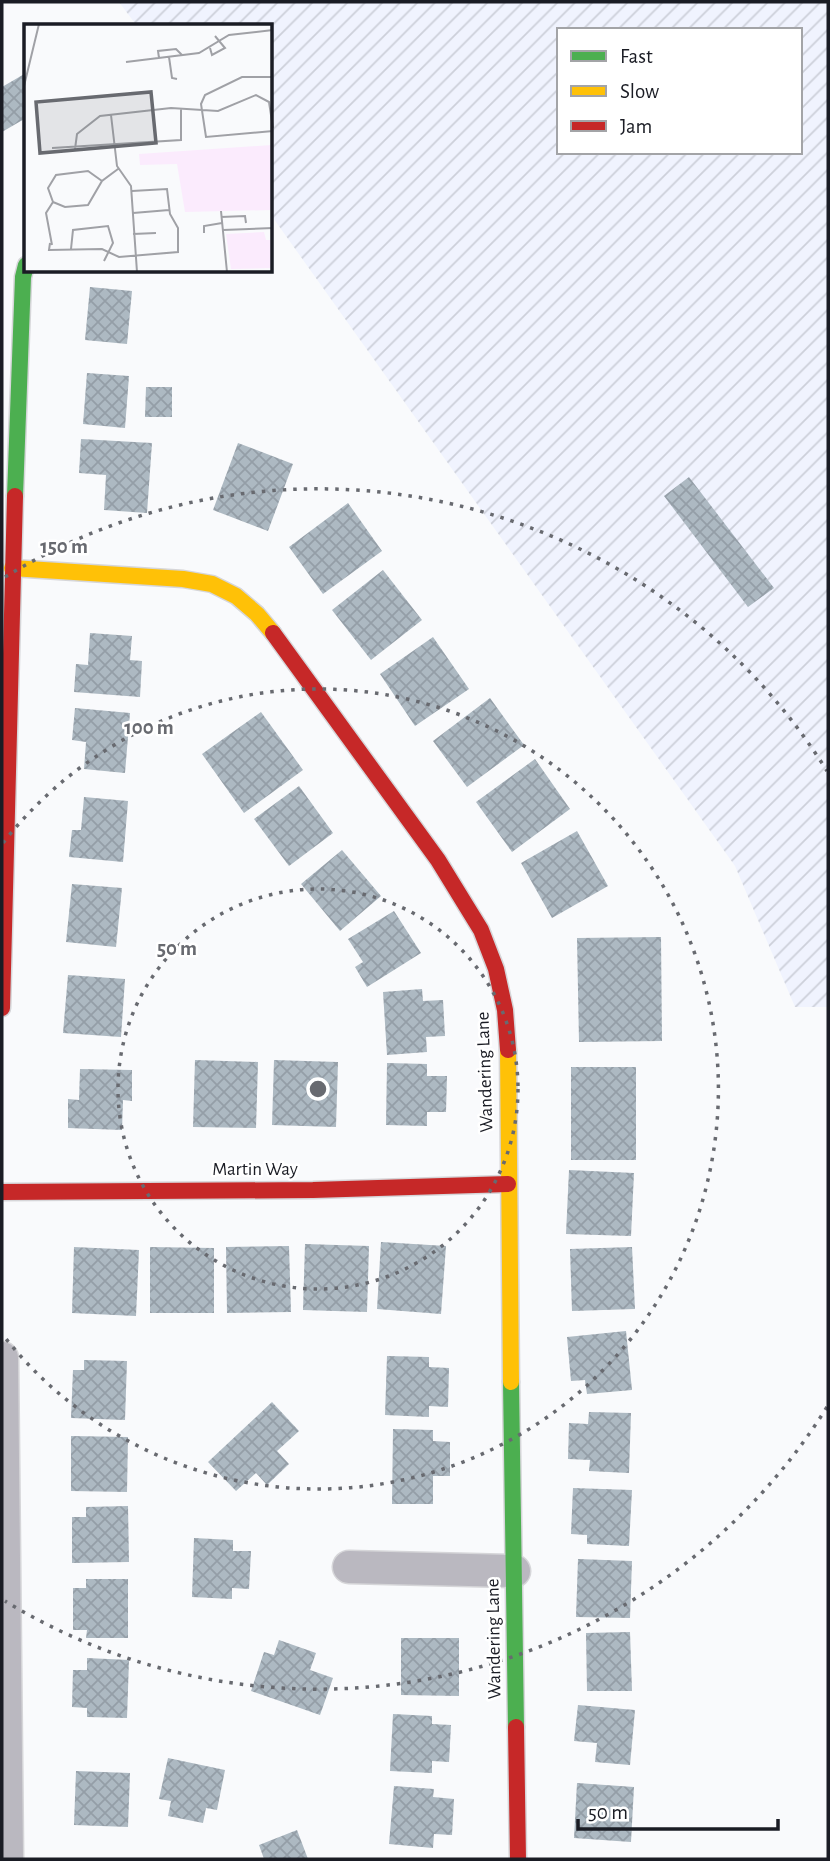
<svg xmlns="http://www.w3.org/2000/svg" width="830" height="1861" viewBox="0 0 830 1861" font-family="'Alegreya Sans',sans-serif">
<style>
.industrial{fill:url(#industrial-furrows);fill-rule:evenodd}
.building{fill:url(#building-cross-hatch)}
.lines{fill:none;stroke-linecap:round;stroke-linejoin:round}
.street-casing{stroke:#d6d6d9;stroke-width:35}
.fast-casing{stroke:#d6d6d9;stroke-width:19}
.slow-casing{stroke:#d6d6d9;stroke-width:19}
.jam-casing{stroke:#d6d6d9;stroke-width:19}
.street{stroke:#bab8c0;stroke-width:32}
.fast{stroke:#4caf50;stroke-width:16}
.slow{stroke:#ffc107;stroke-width:16}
.jam{stroke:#c62828;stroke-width:16}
.ring{fill:none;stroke:#686a70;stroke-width:3.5;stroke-dasharray:3.5 7}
.labels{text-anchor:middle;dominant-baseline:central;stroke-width:5;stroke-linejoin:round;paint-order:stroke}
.street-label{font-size:19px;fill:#1a1c24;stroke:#fff}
.inset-road{fill:none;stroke:#a0a1a6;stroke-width:2}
.view{fill:#686a70;fill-opacity:0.15;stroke:#686a70;stroke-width:3.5}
.inset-edge{fill:none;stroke:#1a1c24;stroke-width:3.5}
.centre{fill:#686a70;stroke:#fff;stroke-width:3.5}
.ring-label{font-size:21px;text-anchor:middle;font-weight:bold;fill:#686a70;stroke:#fff;stroke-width:5;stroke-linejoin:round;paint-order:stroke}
</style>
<defs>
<pattern id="industrial-furrows" width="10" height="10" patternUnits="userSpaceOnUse" patternTransform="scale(1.75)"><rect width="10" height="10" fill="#f0f3fe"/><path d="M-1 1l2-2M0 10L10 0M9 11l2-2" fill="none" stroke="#cdd0da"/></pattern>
<pattern id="building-cross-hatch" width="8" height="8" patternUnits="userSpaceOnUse" patternTransform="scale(1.75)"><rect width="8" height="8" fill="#adb9c2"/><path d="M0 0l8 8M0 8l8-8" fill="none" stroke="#949ea7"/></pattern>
</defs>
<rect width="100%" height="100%" fill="#f9fafc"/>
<path class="industrial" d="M119,2H828V1007H795L735,866L271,215V26H137ZM559,30H800V152H559Z"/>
<path class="building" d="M26,73V118L2,132V87Z
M90,287L132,291L127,344L85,340Z
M87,373L129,376L125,428L83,424Z
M146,387H172V417H145Z
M81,439L152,443L147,513L104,510L106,475L79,473Z
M238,443L293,464L268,531L213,510Z
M689,477L774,588L748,607L664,496Z
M348,503L382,551L323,594L289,547Z
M383,570L422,620L371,660L332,610Z
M90,633L132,636L130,660L142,661L140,697L74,692L76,664L88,665Z
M433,637L469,689L415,726L380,674Z
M490,698L524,745L467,787L433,741Z
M75,708L130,713L125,773L84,769L86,742L72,740Z
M261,712L303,770L244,813L202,754Z
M535,759L570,809L512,852L476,802Z
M299,786L333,833L289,866L254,819Z
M84,797L128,801L123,862L69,857L72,830H81Z
M577,831L608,886L552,918L521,863Z
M342,850L381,896L340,931L301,884Z
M72,884L122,888L116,947L66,942Z
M394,911L421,953L367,987L355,967L363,962L348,939Z
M661,937L662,1041L579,1042L577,938Z
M68,975L125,979L121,1037L63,1033Z
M422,989L423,1001L443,1000L445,1036L426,1037L427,1052L387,1055L383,992Z
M195,1060L258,1062L256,1128L193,1127Z
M274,1060L338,1062L336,1127L272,1125Z
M387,1063L427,1064V1076H447L446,1112H427V1126L386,1125Z
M571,1067H636V1160H571Z
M80,1069L132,1070V1101L123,1100L122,1130L68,1128V1099L79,1100Z
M569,1170L634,1173L631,1236L566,1234Z
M381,1242L446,1246L441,1314L377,1309Z
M305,1244L369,1246L367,1312L303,1310Z
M289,1246L291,1312L227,1313L226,1247Z
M74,1247L139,1250L136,1316L72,1313Z
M150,1247L214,1248V1313H150Z
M632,1247L635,1309L572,1311L570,1249Z
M626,1331L632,1390L587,1394L585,1380L571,1381L567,1337Z
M387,1356L429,1357V1367L449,1368L448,1407L429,1406V1417L385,1415Z
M84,1360L127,1361L125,1420L71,1418L73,1370H84Z
M272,1402L299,1431L277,1451L289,1464L267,1485L256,1473L236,1491L208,1462Z
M589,1412L631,1413L629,1473L589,1471L590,1460L568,1459L569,1423L588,1424Z
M393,1429L433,1430V1441L450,1442V1476H433V1504H392Z
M71,1436L128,1437L127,1492L71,1491Z
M573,1488L632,1490L629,1546L587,1544V1535L571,1534Z
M128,1506L129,1562L72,1563V1517H86V1507Z
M194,1538L233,1540V1551H251L249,1589L232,1588V1599L192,1597Z
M578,1559L632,1561L630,1618L576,1617Z
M86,1579H128V1638H86L87,1630H73V1588H86Z
M630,1632L632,1691H587L586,1633Z
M401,1638H459V1696L401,1695Z
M279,1640L316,1653L310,1670L333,1678L320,1715L251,1691L264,1652L274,1655Z
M87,1658L129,1660L127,1718L87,1717V1708L72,1707L73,1670H87Z
M578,1705L635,1710L630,1765L595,1762L597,1743L574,1741Z
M393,1714L432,1716V1724L451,1725L449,1762L432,1761V1773L390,1771Z
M168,1758L225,1770L217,1810L206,1808L203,1823L168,1816L171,1801L159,1799Z
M76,1771L130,1773L128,1827L74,1825Z
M577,1783L634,1787L631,1842L574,1838Z
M394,1786L434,1789L433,1797L454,1799L452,1835L434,1834L433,1848L389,1844Z
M297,1830L308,1859H264L259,1845Z"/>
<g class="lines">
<g class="street-casing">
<path id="street" d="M2,1358L7,1859
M349,1567L514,1571"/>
</g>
<g class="fast-casing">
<path id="fast" d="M15,496L23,277L26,265
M511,1382L516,1727"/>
</g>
<g class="slow-casing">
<path id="slow" d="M12,568L183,579L212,584L236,596L257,614L273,633
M508,1050L511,1382"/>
</g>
<g class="jam-casing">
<path id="jam" d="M273,633L438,860L481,930L496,969L505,1010L508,1050
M2,1008L15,496
M2,1192L313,1190L508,1184
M516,1727L518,1859"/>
</g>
<use href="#street" class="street"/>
<use href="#fast" class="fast"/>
<use href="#slow" class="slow"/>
<use href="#jam" class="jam"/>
</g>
<g class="ring">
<circle cx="318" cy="1089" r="200"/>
<path d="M3 843A400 400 0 1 1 3 1335"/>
<path d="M827 1407A600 600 0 0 1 5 1601M5 577A600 600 0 0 1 827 771"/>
</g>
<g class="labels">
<g class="street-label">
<text transform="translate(485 1072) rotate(-92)">Wandering Lane</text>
<text x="255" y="1169">Martin Way</text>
<text transform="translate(494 1639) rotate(-91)">Wandering Lane</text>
</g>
</g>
<g transform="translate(24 24)">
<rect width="248" height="248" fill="#f9fafc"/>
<path d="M240,208L242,216H248V244L207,245L202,210Z" fill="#fbebfd"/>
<path d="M248,121V186L161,188L153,140L116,141L115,130Z" fill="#fbebfd"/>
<path class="inset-road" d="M186,24L188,31L201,24L191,12M145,33L148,54L153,55M135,34L134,27L152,25L158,31M102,38L175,29L205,11L249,6M249,53H218L181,71L177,80L182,113L249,107M0,62L15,0M87,91L93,142L107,162L113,248M28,124L157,116V85M51,125L53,110L76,92L147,84L194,87L232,71L245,78L249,104M29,178L41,183L64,181L78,157L94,145M29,178L24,164L32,151L64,147L78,157M197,187L203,248M109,189L145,186M197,193L221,192L222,199M199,206L249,204M180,209V202L198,199M109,210L132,209M26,219L25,226L78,225L95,233L154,228V204L146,190L143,165L108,167M28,221L22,189L29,178M47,225L49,206L84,202L89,219L80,237"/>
<path class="view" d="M127,68L132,119L16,129L12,78Z"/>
<rect width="248" height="248" class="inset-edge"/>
</g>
<circle cx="318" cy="1089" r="10" class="centre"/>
<g class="ring-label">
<text x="64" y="553">150 m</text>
<text x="149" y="734">100 m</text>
<text x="177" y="955">50 m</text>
</g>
<rect width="830" height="1861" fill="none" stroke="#1a1c24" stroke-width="7"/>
<rect x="557" y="28" width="245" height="126" fill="#ffffff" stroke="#a3a4a7" stroke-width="2"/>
<rect x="571" y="51" width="35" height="10" fill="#4caf50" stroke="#a3a4a7" stroke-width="2"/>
<text x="620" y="63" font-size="21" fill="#1a1c24">Fast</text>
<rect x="571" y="86" width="35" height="10" fill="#ffc107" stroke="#a3a4a7" stroke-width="2"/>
<text x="620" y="98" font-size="21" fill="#1a1c24">Slow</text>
<rect x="571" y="121" width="35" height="10" fill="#c62828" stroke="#a3a4a7" stroke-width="2"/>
<text x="620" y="133" font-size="21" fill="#1a1c24">Jam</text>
<path d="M578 1819v10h200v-10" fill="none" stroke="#1a1c24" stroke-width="3.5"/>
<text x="588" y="1819" font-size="21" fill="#1a1c24" stroke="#ffffff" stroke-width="5" paint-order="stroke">50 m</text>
</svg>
